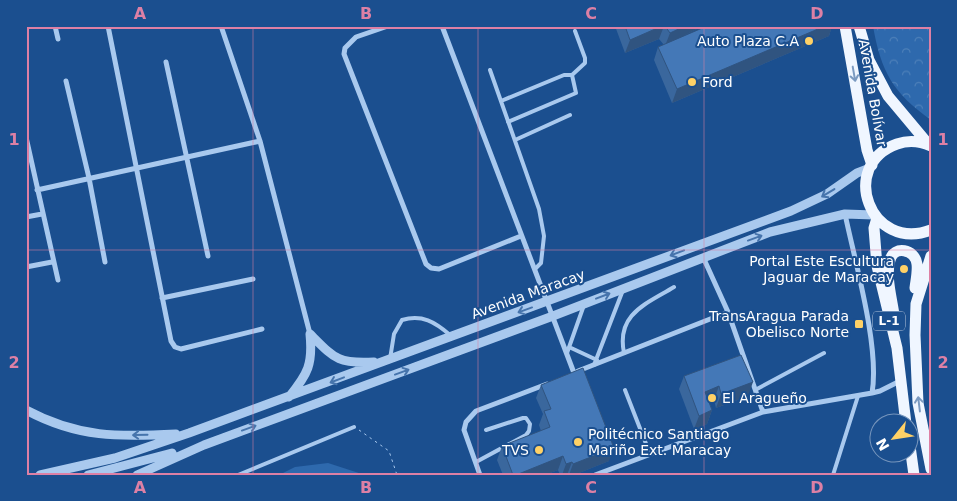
<svg xmlns="http://www.w3.org/2000/svg" width="957" height="501" viewBox="0 0 957 501" font-family="'DejaVu Sans',sans-serif">
<style>
.grass{fill:#2e69ad}
.forest{fill:url(#forest-crowns)}
.lines{fill:none;stroke-linecap:round;stroke-linejoin:round}
.path{stroke:#a9c9ee;stroke-width:1;stroke-dasharray:2.5 4;stroke-linecap:butt}
.service{stroke:#a9c9ee;stroke-width:4}
.minor{stroke:#a9c9ee;stroke-width:5}
.tertiary{stroke:#a9c9ee;stroke-width:9}
.primary{stroke:#f0f6ff;stroke-width:11}
.wall{fill:#3a679d}
.shaded-wall{fill:#305480}
.building{fill:#4478b7;stroke:#305480}
.oneway{stroke:#7b9ac1}
.oneway2{stroke:#4674ac}
.grid{fill:none;stroke:#dd80a5;stroke-width:1;stroke-opacity:0.55}
.poi-dot{fill:#ffd166;stroke:#1b4f8f;stroke-width:2}
.labels{text-anchor:middle;dominant-baseline:central;stroke-width:4;stroke-linejoin:round;paint-order:stroke}
.shield{fill:#1b4f8f;stroke:#bbcadd;stroke-width:1}
.shield-label{font-size:12px;font-weight:bold;fill:#fff}
.poi-label{font-size:14px;fill:#fff;stroke:#1b4f8f;text-anchor:end}
.street-label{font-size:14px;fill:#fff;stroke:#1b4f8f}
.neatline{fill:none;stroke:#dd80a5;stroke-width:2}
.grid-label{font-size:16px;text-anchor:middle;font-weight:bold;fill:#dd80a5}
</style>
<defs>
<pattern id="forest-crowns" width="20" height="18" patternUnits="userSpaceOnUse" patternTransform="scale(1.25)"><rect width="20" height="18" fill="#2e69ad"/><path d="M2 6a3 3 0 1 1 6 0M12 15a3 3 0 1 1 6 0" fill="none" stroke="#4d80b9"/></pattern>
</defs>
<rect width="100%" height="100%" fill="#1b4f8f"/>
<path class="grass" d="M328,463L365,475H279L295,467Z"/>
<path class="forest" d="M873,26H931V120C893,93 881,72 873,26Z"/>
<g class="lines">
<path class="path" d="M359,430L389,451L397,475"/>
<path class="service" d="M490,70L539,209L544,236L541,263L535,269
M572,75L585,63V58L575,31
M501,101L564,75H572L576,93L508,122
M515,140L570,115
M569,347L597,360
M567,353L584,305
M624,353C616,314 646,304 674,287
M390,359L394,334L402,320C422,314 435,322 450,335
M594,365L623,290
M757,389L824,353
M625,390L650,454
M476,462L526,435L529,431L530,424L526,418H523L486,430
M238,475L354,427
M833,475L858,396"/>
<path class="minor" d="M55,26L58,39
M108,26L171,341L175,347L181,349L262,329
M221,26L260,141L310,334
M388,26L356,37L345,48L344,54L426,264L431,268L439,269L521,236
M442,26L574,373
M166,62L208,256
M66,81L89,178L105,262
M26,137L58,280
M37,190L260,141
M26,217L42,214
M26,267L52,262
M162,298L253,279
M578,371L728,312
M872,393L880,391L900,381
M763,412L872,393C880,348 855,262 845,214
M480,475L464,430L466,422L476,411L547,384
M595,475L763,412L728,312L703,257"/>
<path class="tertiary" d="M310,334C335,359 338,364 374,362
M289,397C308,374 313,364 310,334
M26,410C78,438 119,437 176,434
M40,475L115,458L189,433L791,211L827,194L857,173L870,168
M88,475L172,453
M137,475L204,445L553,316L770,232L845,214L874,215"/>
<path class="primary" d="M845,26L867,150L872,165
M859,26L869,60L888,96L929,145
M931,146C920,141 908,140 897,144C838,165 870,253 931,230
M877,218L874,228L877,266L897,348L906,424
M931,256L916,304L915,335L918,403L931,469
M894,315C892,299 885,276 890,260C894,245 915,249 917,264C918,271 916,280 915,288
M910,446L914,475"/>
</g>
<path class="wall" d="M615,26H703L685,35L684,36L707,26H832L829,36L672,103L654,60L658,47L664,45L659,39L625,53Z
M684,376L748,396L716,408L714,400L709,402L712,410L707,424L694,429L679,389Z
M541,385L609,461L574,475H560L558,470L545,475H503L497,460L502,446L541,431L539,425L543,414L536,398Z"/>
<path class="shaded-wall" d="M662,26H664L659,39L625,53L630,40Z
M685,26H703L685,35L683,38L665,46L670,33Z
M825,26H832L829,36L672,103L677,89Z
M753,382L748,396L716,408L721,394Z
M719,386L714,400L700,405L705,392Z
M712,410L707,424L694,429L699,416Z
M614,448L609,461L574,475H569L573,464Z
M563,456L558,470L545,475H516Z
M572,462L567,475H562L566,464Z"/>
<path class="building" d="M625,26H662L630,40Z
M665,26H685L670,33Z
M707,26H825L677,89L658,47Z
M741,355L753,382L721,394L719,386L705,392L712,410L699,416L684,376Z
M583,368L614,448L573,464L572,462L566,464L563,456L516,475H513L502,446L550,427L544,411L551,409L541,385Z"/>
<defs><path id="oneway-shaft" d="M-6 0H5M1.5-3L5.5 0L1.5 3" fill="none" stroke-width="1.6" stroke-linecap="round" stroke-linejoin="round" transform="scale(1.25)"/></defs>
<g class="oneway">
<use href="#oneway-shaft" transform="translate(854 74) rotate(80)"/>
<use href="#oneway-shaft" transform="translate(919 404) rotate(-97)"/>
</g>
<g class="oneway2">
<use href="#oneway-shaft" transform="translate(828 193) rotate(149)"/>
<use href="#oneway-shaft" transform="translate(755 238) rotate(-20)"/>
<use href="#oneway-shaft" transform="translate(677 253) rotate(159)"/>
<use href="#oneway-shaft" transform="translate(603 296) rotate(-21)"/>
<use href="#oneway-shaft" transform="translate(525 310) rotate(160)"/>
<use href="#oneway-shaft" transform="translate(402 372) rotate(-20)"/>
<use href="#oneway-shaft" transform="translate(337 380) rotate(159)"/>
<use href="#oneway-shaft" transform="translate(249 428) rotate(-20)"/>
<use href="#oneway-shaft" transform="translate(140 435) rotate(179)"/>
</g>
<path class="grid" d="M253,26V475M478,26V475M704,26V475M26,250H931"/>
<g class="poi-dot">
<circle cx="809" cy="41" r="5"/>
<circle cx="692" cy="82" r="5"/>
<circle cx="904" cy="269" r="5"/>
<rect x="854" y="319" width="10" height="10" rx="2.5"/>
<circle cx="712" cy="398" r="5"/>
<circle cx="578" cy="442" r="5"/>
<circle cx="539" cy="450" r="5"/>
</g>
<g class="labels">
<rect class="shield" x="873" y="311.5" width="32" height="19" rx="4"/>
<g class="shield-label">
<text x="889" y="321">L-1</text>
</g>
<g class="poi-label">
<text x="799" y="41">Auto Plaza C.A</text>
<text x="702" y="82" text-anchor="start">Ford</text>
<text x="894" y="261">Portal Este Escultura<tspan x="894" dy="16">Jaguar de Maracay</tspan></text>
<text x="849" y="316">TransAragua Parada<tspan x="849" dy="16">Obelisco Norte</tspan></text>
<text x="722" y="398" text-anchor="start">El Aragueño</text>
<text x="588" y="434" text-anchor="start">Politécnico Santiago<tspan x="588" dy="16">Mariño Ext. Maracay</tspan></text>
<text x="529" y="450">TVS</text>
</g>
<g class="street-label">
<text transform="translate(873 93) rotate(80)">Avenida Bolívar</text>
<text transform="translate(528 294) rotate(-20)">Avenida Maracay</text>
</g>
</g>
<rect width="957" height="501" fill="none" stroke="#1b4f8f" stroke-width="55"/>
<g transform="translate(894 438) rotate(240)"><circle r="24" fill="#1b4f8f" stroke="#7695bc"/>
<path d="M0-4L9 19L0 12L-9 19Z" fill="#ffd166"/>
<text y="-8" font-size="14" font-weight="bold" text-anchor="middle" fill="#ffffff">N</text>
</g>
<rect x="28" y="28" width="902" height="446" class="neatline"/>
<g class="grid-label">
<text x="140" y="19">A</text>
<text x="366" y="19">B</text>
<text x="591" y="19">C</text>
<text x="817" y="19">D</text>
<text x="14" y="145">1</text>
<text x="943" y="145">1</text>
<text x="14" y="368">2</text>
<text x="943" y="368">2</text>
<text x="140" y="493">A</text>
<text x="366" y="493">B</text>
<text x="591" y="493">C</text>
<text x="817" y="493">D</text>
</g>
</svg>
